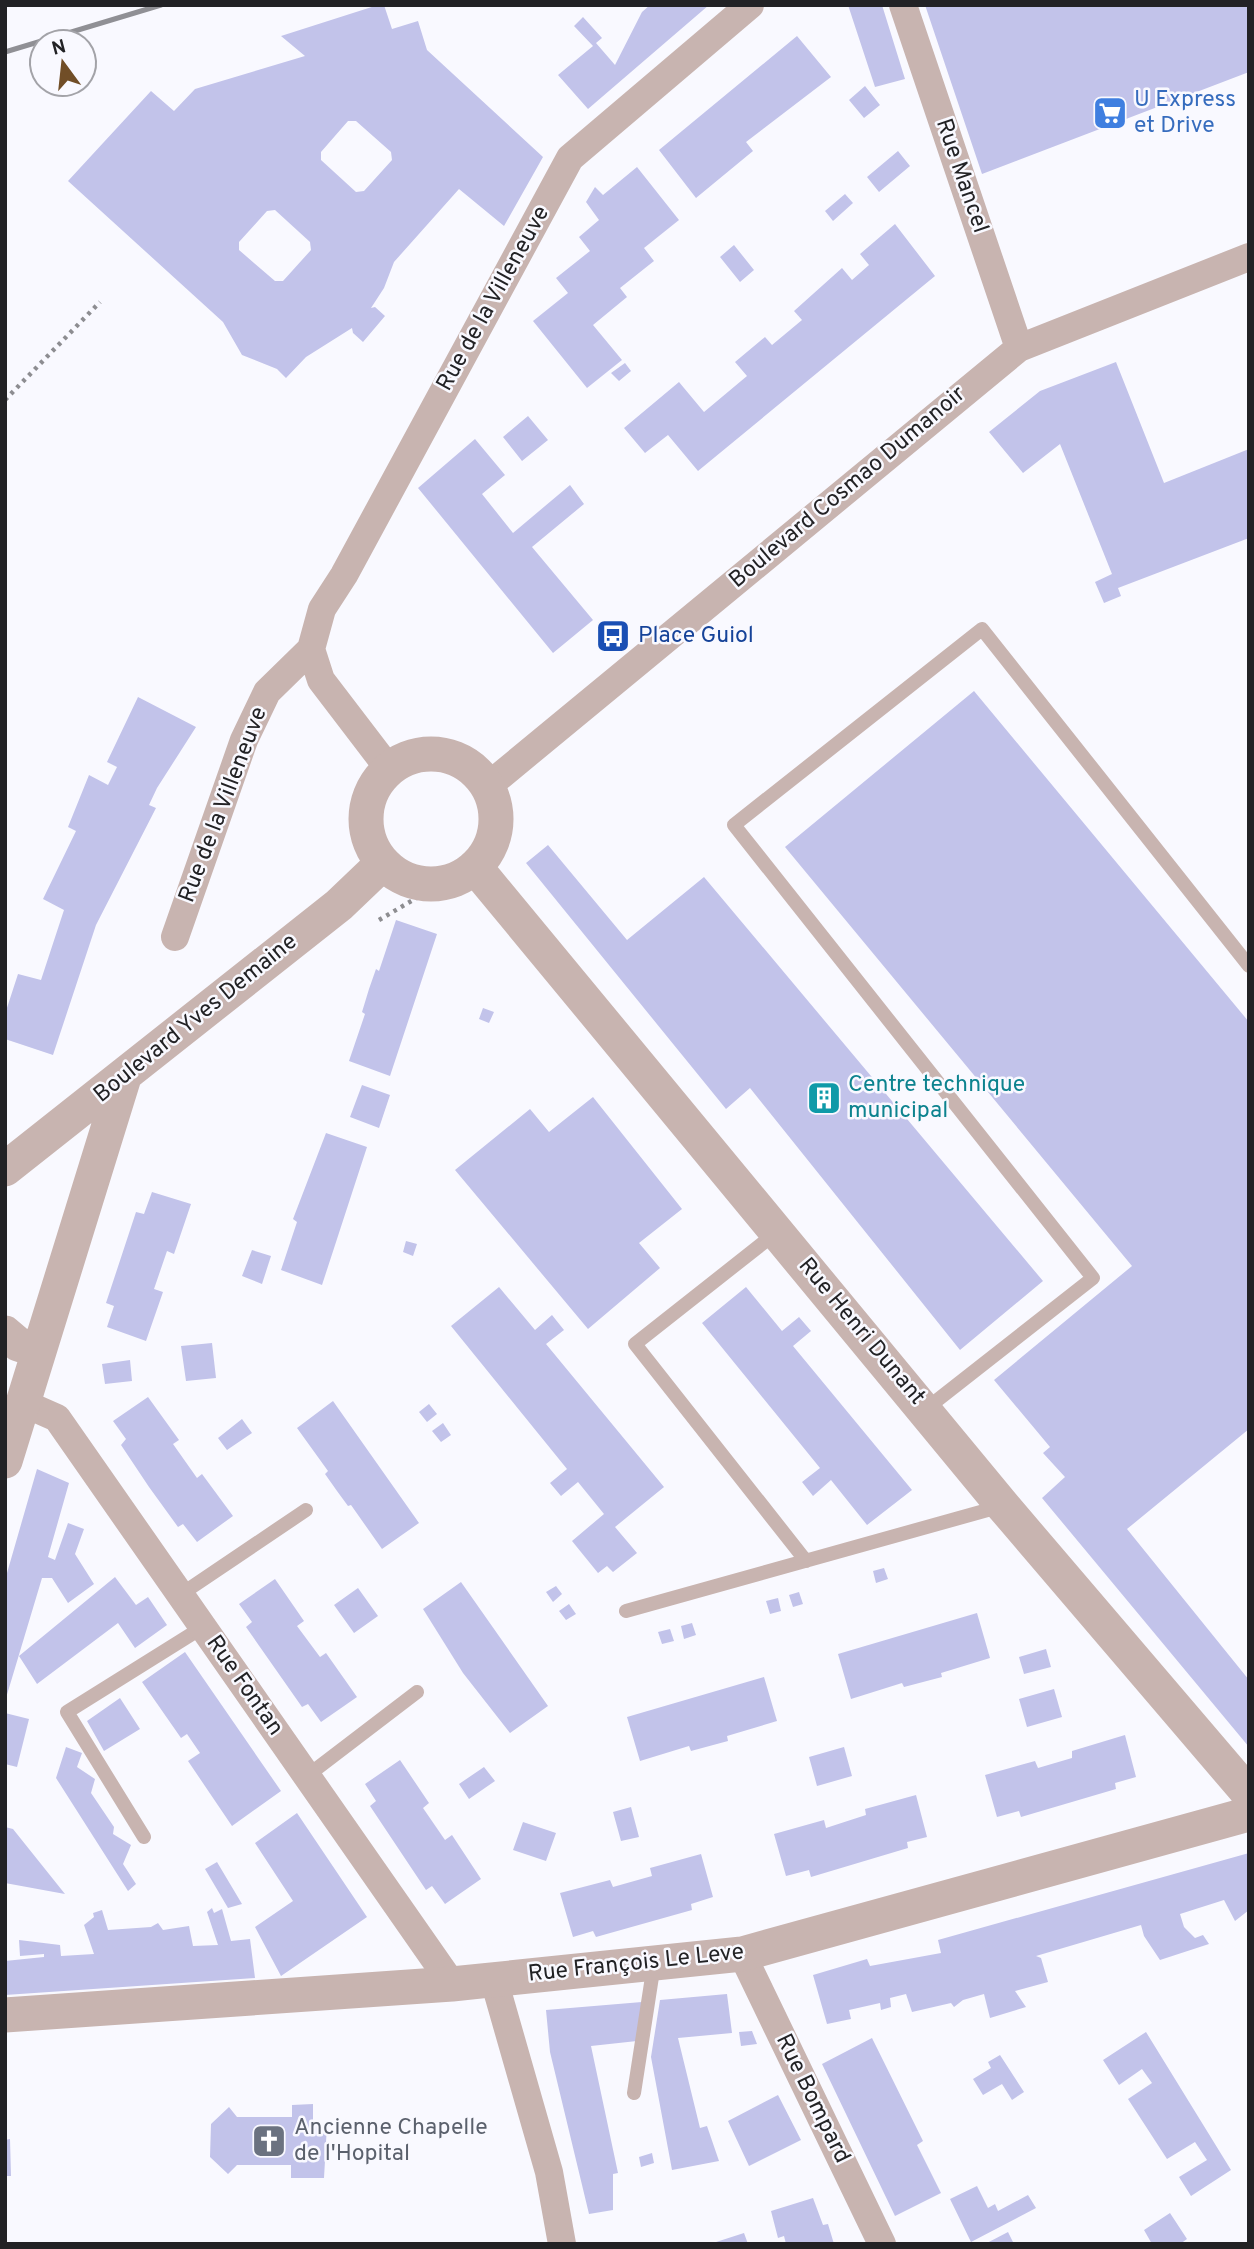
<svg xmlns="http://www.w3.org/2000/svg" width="1254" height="2249" viewBox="0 0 1254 2249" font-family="Overpass,sans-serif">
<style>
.building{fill:#c2c3ea;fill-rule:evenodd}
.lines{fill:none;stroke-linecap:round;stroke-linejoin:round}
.path{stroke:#8d8d91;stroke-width:4.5;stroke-dasharray:3.5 5;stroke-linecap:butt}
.service{stroke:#c8b4b0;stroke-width:14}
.minor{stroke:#c8b4b0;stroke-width:28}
.tertiary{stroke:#c8b4b0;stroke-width:35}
.rail{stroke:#909095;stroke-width:5}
.labels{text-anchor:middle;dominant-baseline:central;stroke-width:5;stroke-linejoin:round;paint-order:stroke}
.shop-label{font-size:23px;fill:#366cbe;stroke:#f9f9ff;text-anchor:start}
.street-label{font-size:23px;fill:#222225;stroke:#f9f9ff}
.transit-label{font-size:23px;fill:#164399;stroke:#f9f9ff;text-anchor:start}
.culture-label{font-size:23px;fill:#0d838f;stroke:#f9f9ff;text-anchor:start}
.worship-label{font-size:23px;fill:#5b616d;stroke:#f9f9ff;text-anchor:start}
</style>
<rect width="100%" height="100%" fill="#f9f9ff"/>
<path class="building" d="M378,5H384L392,29L418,21L427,50L543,157L504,226L459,189L394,262L384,288L371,308L375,307L385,316L363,342L353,333L352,328L306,357L286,378L277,369L242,355L223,322L68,181L151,91L174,111L195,89L305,56L281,36ZM348,121H356L391,152L392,160L364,191L356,192L321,160V152ZM275,210L310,242L311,250L283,281H275L239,250V242L267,211Z
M650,5H709L588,109L558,75L593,46L574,26L583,17L602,38L596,43L615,65L642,12Z
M848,5H882L905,79L875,87Z
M925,5H1249V72L982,174Z
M797,36L831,77L746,142L753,151L696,198L659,150Z
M865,86L880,105L864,118L849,100Z
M898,151L910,166L879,192L867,177Z
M637,167L679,220L644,248L654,261L620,288L627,297L593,325L622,360L587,388L533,321L568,293L556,278L590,251L579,237L599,220L586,202L595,187L603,195Z
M845,194L853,203L833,221L825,211Z
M895,224L935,276L698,471L668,435L645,453L624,428L679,382L704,412L747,376L735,362L765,337L772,345L802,320L794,311L842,268L852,280L869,265L860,254Z
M734,245L754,270L740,282L720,257Z
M1116,362L1164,483L1249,449V538L1118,588L1121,596L1104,603L1095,582L1112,574L1060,444L1023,473L989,432L1040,391Z
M625,363L631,371L619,381L611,373Z
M528,416L548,440L522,461L503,437Z
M475,439L505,475L482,494L513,533L570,485L584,504L532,547L593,620L553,653L418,488Z
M974,691L1249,1022V1429L1127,1529L1249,1680V1747L1042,1498L1065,1477L1043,1453L1050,1447L994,1380L1132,1266L785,847Z
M138,697L196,727L157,788L149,805L156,808L96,925L53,1055L5,1039V1014L18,974L41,980L64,910L43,899L76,831L68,827L89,775L108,785L117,767L107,762Z
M548,845L627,940L704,877L1043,1281L960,1350L750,1088L726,1109L526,863Z
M396,920L437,934L390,1076L349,1061L365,1014L362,1012L369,989L376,969L379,971Z
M483,1008L494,1012L489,1023L479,1019Z
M362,1085L390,1095L379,1128L350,1117Z
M593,1097L682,1209L639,1243L660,1268L588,1329L455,1170L530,1109L549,1132Z
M326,1133L367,1147L322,1285L281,1270L297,1222L293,1219Z
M152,1192L191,1204L174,1254L167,1251L154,1289L163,1292L146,1341L107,1327L114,1306L106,1303L136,1212L144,1214Z
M406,1241L417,1244L413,1256L403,1252Z
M252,1250L271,1256L262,1284L242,1276Z
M499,1287L535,1330L552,1315L564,1330L546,1344L664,1487L615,1527L637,1553L613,1572L607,1566L598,1573L572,1541L604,1514L578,1482L561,1496L550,1483L567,1469L451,1326Z
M746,1287L782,1331L799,1317L811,1331L793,1346L912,1490L867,1525L831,1480L813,1496L802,1482L820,1468L702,1323Z
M212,1343L216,1378L186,1381L181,1346Z
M130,1360L132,1381L105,1384L102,1364Z
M148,1397L179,1440L173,1444L197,1478L202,1474L233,1516L197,1542L183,1524L178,1527L149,1487L121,1445L126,1439L113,1421Z
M333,1401L419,1523L382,1549L351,1505L348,1506L337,1491L325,1474L328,1471L297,1428Z
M429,1404L437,1414L427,1422L419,1412Z
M242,1419L252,1433L227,1450L218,1438Z
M443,1423L451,1435L441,1442L432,1431Z
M37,1469L69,1483L48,1557L55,1560L68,1523L84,1529L75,1554L94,1584L68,1603L52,1578H42L6,1698L5,1580Z
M884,1568L888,1579L876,1583L873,1571Z
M115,1577L136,1605L148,1597L167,1625L135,1648L118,1623L37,1684L19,1656Z
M275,1579L304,1621L297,1626L320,1657L326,1653L357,1697L321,1722L308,1704L302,1707L246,1627L252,1622L239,1604Z
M461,1582L548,1706L510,1733L463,1673L423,1609Z
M556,1586L562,1594L553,1602L546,1592Z
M358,1588L378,1616L354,1633L334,1605Z
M799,1592L803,1604L793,1607L789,1595Z
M778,1598L781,1611L770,1614L766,1601Z
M569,1604L576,1614L566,1620L559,1611Z
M977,1613L990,1658L941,1673L942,1677L904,1687L902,1683L851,1699L838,1654Z
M692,1623L696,1635L684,1639L681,1626Z
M670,1629L674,1641L662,1644L658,1632Z
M1046,1649L1051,1667L1024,1674L1019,1657Z
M185,1652L281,1791L232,1826L188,1761L200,1753L187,1734L181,1738L142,1682Z
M764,1677L777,1721L727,1736L728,1741L691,1751L689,1746L640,1761L627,1717Z
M1054,1689L1062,1717L1027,1727L1019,1699Z
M120,1698L140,1729L104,1751L87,1721Z
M5,1713L29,1719L17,1767L5,1764Z
M1125,1735L1136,1777L1115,1783L1116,1789L1021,1817L1019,1811L997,1817L985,1775L1035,1761L1038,1768L1072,1758V1751Z
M66,1747L82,1753L77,1767L95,1779L91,1793L114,1827L113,1834L131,1845L123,1864L136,1884L128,1891L56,1778Z
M844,1747L852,1776L817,1786L809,1757Z
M400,1760L429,1803L423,1808L445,1840L452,1835L481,1879L445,1904L432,1886L426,1890L370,1806L376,1801L365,1784Z
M484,1767L495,1781L469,1799L459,1784Z
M916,1795L927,1837L907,1842L908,1848L811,1877L809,1870L786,1876L774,1834L824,1820L826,1828L866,1815L865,1809Z
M631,1807L639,1837L621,1841L613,1812Z
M297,1813L367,1917L281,1976L255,1927L293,1901L255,1843Z
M523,1822L556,1833L546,1861L513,1850Z
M5,1827L13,1829L65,1894L5,1883Z
M1249,1853V1910L1235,1921L1224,1900L1180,1914L1184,1927L1195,1938L1203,1935L1209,1944L1160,1960L1144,1936L1141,1925L1036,1956L1041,1958L1048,1982L1015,1991L1026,2007L990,2018L984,1994L963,2000L954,2007L951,2003L912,2012L906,1994L890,1998L891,2007L881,2010L880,2003L849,2010L851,2019L827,2024L813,1975L867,1959L870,1966L941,1953L938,1940Z
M701,1854L713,1897L691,1904L692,1910L596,1937L593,1931L573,1937L560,1893L610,1880L613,1887L652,1876L650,1868Z
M217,1862L242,1904L228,1908L205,1869Z
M212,1908L214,1913L222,1909L231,1941L250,1939L255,1978L5,1995V1961L44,1957V1954L20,1956L19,1940L60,1945L61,1956L94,1954L84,1925L94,1917L93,1913L102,1910L108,1930L151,1927L158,1923L163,1930L189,1926L193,1946L218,1945L207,1912Z
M727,1994L732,2033L678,2038L700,2128L707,2126L719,2161L672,2170L651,2057L660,2000Z
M642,2002L637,2041L591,2046L618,2173L613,2174V2210L589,2214L550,2052L546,2010Z
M752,2031L757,2044L741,2046L739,2032Z
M1146,2032L1231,2170L1191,2196L1179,2177L1207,2160L1195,2142L1167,2159L1128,2099L1152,2083L1142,2069L1119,2085L1103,2060Z
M872,2038L923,2141L917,2145L941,2193L895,2216L822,2064Z
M1000,2055L1024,2092L1012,2100L1002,2084L983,2095L973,2079L991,2068L988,2062Z
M778,2095L801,2140L749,2166L728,2121Z
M313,2104V2125H327L324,2178H291V2165H237L228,2174L210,2157L211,2124L229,2107L237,2117H292V2105Z
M10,2139L11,2176H5V2140Z
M652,2153L654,2163L641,2167L639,2157Z
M977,2186L988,2208L995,2204L998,2211L1028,2195L1036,2208L971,2242L950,2199Z
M813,2198L823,2225L828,2224L834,2244H786L784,2236L778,2238L771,2211Z
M1170,2213L1187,2239L1180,2244H1152L1144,2230Z
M1008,2232L1014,2244H985Z
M744,2233L748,2244H713V2243Z"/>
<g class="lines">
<path class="path" d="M5,400L100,302
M379,920L442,883"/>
<path class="service" d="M777,1232L635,1344L806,1561
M926,1409L1093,1278L734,825L982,629L1249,966
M180,1595L306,1510
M626,1611L1002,1506
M307,1776L417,1692
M144,1837L67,1712L203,1627
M634,2093L654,1964"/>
<path class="minor" d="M903,5L1019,348
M311,649L321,680L389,769
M488,786L1019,348L1249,257
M175,937L244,740L267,692L311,649L322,609L344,575L570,158L750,5
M23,1403L57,1418L452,1984
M742,1954L882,2244
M494,1980L549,2172L562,2244"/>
<path class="tertiary" d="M366 819a65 65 0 1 1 130 0a65 65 0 1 1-130 0Z
M475,867L1003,1506L1249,1794
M5,1169L339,905L383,863
M5,1333L18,1344L39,1351
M5,1461L124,1077
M5,2015L452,1984L742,1954L1249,1814"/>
<path class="rail" d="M5,52L161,5"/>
</g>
<defs>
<g id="supermarket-square" transform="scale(1.75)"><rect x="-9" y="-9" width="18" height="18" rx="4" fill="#3f7fe0" stroke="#f9f9ff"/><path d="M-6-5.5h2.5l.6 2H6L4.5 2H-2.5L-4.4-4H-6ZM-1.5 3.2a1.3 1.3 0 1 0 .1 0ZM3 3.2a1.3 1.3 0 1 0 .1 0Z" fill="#fff"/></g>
<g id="bus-square" transform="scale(1.75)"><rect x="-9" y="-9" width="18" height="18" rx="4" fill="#1a4fb4" stroke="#f9f9ff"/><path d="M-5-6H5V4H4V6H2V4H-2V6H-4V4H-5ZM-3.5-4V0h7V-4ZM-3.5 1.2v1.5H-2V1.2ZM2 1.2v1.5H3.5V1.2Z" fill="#fff"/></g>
<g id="building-square" transform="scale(1.75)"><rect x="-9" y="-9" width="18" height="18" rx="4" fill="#0f9aa8" stroke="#f9f9ff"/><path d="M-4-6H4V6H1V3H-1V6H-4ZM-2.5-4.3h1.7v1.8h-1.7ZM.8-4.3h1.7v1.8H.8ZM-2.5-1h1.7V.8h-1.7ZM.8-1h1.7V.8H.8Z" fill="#fff"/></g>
<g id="church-square" transform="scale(1.75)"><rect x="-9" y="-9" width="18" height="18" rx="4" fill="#6b7280" stroke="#f9f9ff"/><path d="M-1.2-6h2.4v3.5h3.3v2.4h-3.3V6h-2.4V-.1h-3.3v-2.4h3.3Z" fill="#fff"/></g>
</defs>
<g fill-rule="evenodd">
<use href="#supermarket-square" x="1110" y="113"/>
<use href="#bus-square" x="613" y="636"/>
<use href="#building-square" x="824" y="1098"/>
<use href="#church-square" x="269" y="2141"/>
</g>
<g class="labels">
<g class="shop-label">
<text x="1134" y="100">U Express<tspan x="1134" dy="26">et Drive</tspan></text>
</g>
<g class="street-label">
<text transform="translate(961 176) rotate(71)">Rue Mancel</text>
<text transform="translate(494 299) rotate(-61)">Rue de la Villeneuve</text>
<text transform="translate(848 488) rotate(-40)">Boulevard Cosmao Dumanoir</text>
<text transform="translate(224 805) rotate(-69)">Rue de la Villeneuve</text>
<text transform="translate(196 1019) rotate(-39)">Boulevard Yves Demaine</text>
<text transform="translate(861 1332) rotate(50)">Rue Henri Dunant</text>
<text transform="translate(244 1686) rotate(55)">Rue Fontan</text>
<text transform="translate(636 1964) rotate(-6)">Rue François Le Leve</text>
<text transform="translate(812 2099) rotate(64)">Rue Bompard</text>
</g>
<g class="transit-label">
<text x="638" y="636">Place Guiol</text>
</g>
<g class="culture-label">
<text x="848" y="1085">Centre technique<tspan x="848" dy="26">municipal</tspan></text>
</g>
<g class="worship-label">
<text x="294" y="2128">Ancienne Chapelle<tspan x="294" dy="26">de l'Hopital</tspan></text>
</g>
</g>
<rect width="1254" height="2249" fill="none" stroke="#222225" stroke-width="14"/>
<g transform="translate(63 63) rotate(345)"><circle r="33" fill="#f9f9ff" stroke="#a3a3a8" stroke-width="2"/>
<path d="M0-5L12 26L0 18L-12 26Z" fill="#714e27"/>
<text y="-10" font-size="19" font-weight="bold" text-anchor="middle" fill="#222225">N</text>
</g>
</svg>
